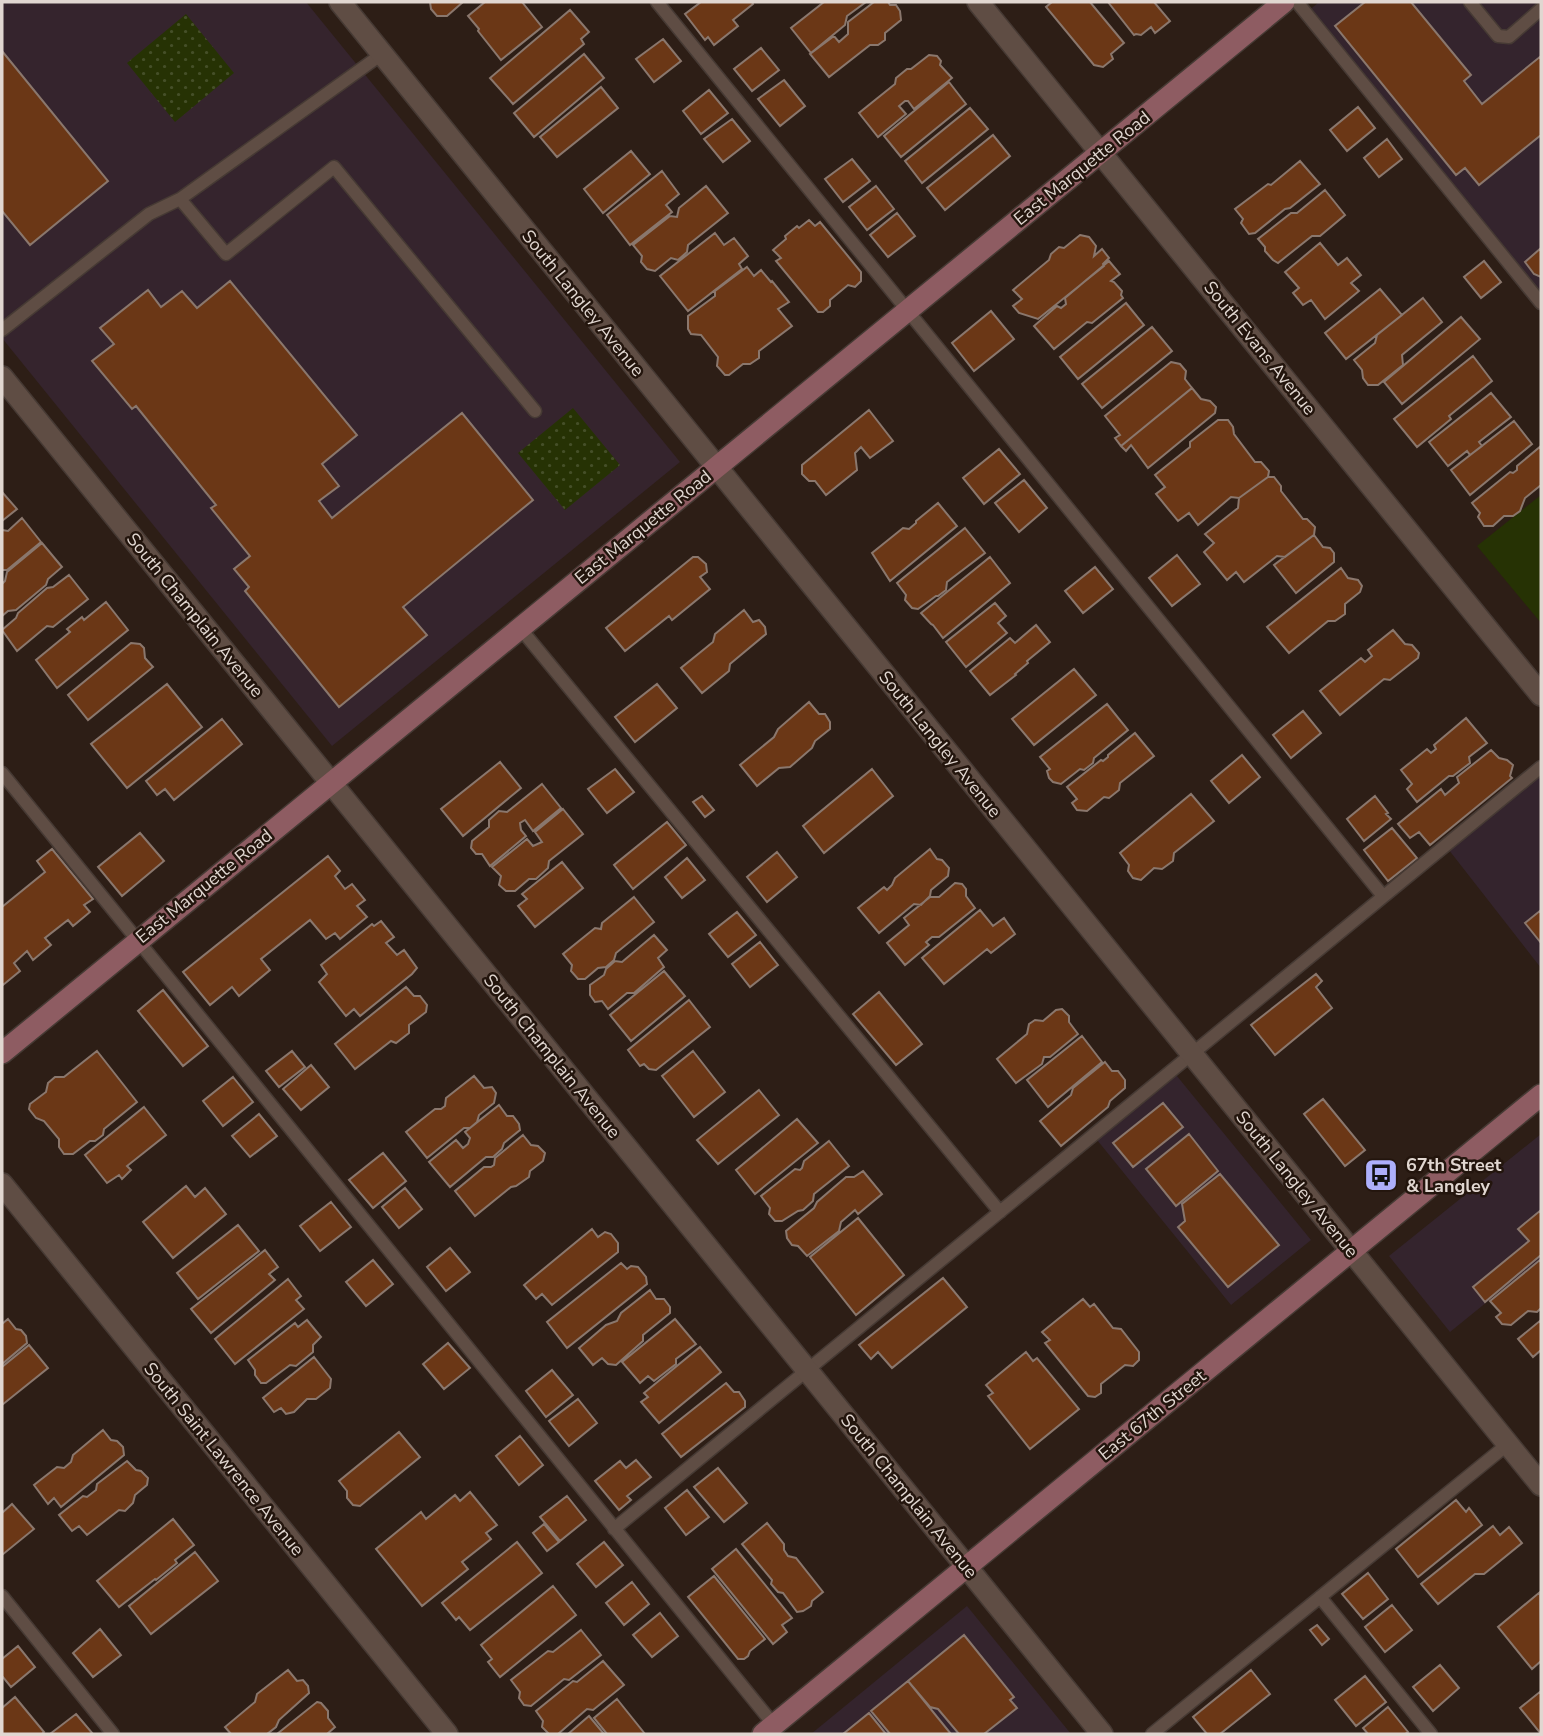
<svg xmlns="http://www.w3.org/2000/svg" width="1543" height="1736" viewBox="0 0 1543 1736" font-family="'Nunito Sans',sans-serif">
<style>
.commercial{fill:#34242d}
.education{fill:#35242d}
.green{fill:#263204}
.park{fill:url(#park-dots)}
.building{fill:#6b3716;stroke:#8a776d;stroke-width:2}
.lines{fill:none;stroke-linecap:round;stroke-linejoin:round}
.lane-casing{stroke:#463a34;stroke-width:15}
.street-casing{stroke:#463a34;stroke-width:24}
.secondary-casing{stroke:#463a34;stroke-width:24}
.lane{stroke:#5f4d44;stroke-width:12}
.street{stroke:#5f4d44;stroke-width:21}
.secondary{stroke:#8e5c62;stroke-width:21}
.labels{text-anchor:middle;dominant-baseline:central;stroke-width:5;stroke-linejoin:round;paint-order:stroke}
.street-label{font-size:18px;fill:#e1d7d1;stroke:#23150d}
.poi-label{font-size:18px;font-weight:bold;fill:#e1d7d1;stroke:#23150d;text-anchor:start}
</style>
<defs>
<pattern id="park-dots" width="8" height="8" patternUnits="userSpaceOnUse" patternTransform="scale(1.75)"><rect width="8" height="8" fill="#263204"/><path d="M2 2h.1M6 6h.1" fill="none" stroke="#454f28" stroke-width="1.8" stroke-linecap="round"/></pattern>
</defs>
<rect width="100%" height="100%" fill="#2d1e16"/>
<path class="commercial" d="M1319,2H1541V303L1306,13Z
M1541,767V968L1445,845Z
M1172,1070L1311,1240L1231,1305L1093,1135Z
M1541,1134V1258L1450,1332L1389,1256Z
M967,1606L1071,1734H811Z"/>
<path class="education" d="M2,2H306L680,462L332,746L2,338Z"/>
<path class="green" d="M1541,495V623L1477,546Z"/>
<path class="park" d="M186,14L234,73L175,122L127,63Z
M573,408L620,465L565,510L518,453Z"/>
<path class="building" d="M430,2H463L447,16H437L431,9Z
M485,2H522L542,27L501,60L478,31L479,29L468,16Z
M701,2H752L753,4L733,20L738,26L714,45L708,37L705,40L685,14Z
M824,2H866L847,16L845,25L811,53L791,28Z
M874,2H888L890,5H896L900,11L901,20L885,33V40L878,45H870L829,77L810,54L834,36L839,42L848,34V22Z
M1052,2H1090L1124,43L1111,54L1113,59L1103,67L1094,65L1046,7Z
M1108,2H1154L1170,21L1155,33L1151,27L1141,35L1136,34L1134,35Z
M1365,2H1411L1471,75L1464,81L1482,104L1541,56V135L1479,185L1465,168L1456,175L1335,26Z
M570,10L589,32L581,39L584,44L513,104L490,78Z
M663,39L681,61L654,82L636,59Z
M761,48L779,70L752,91L734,69Z
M2,51L108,181L30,245L2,211Z
M584,54L604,78L534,137L514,113Z
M929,55L937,56L941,61L940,65L952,78L914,109L908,101H905L899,106L906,114L878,137L859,113L895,84L896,78L907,69H911Z
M784,80L805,106L780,126L758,99Z
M949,82L966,104L901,157L884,136Z
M601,87L618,108L557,157L540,137Z
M709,90L728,113L701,134L683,111Z
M1358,107L1375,128L1347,151L1330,130Z
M970,108L988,129L922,183L905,161Z
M732,119L750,141L723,162L704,139Z
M993,135L1010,156L945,210L927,188Z
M1387,139L1402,159L1379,177L1364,158Z
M631,151L650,174L603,213L584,189Z
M852,159L870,181L843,202L825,179Z
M1300,161L1320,184L1290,208L1285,209L1255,233L1249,234L1241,223L1243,219L1235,209L1268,184L1271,185Z
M662,171L679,194L666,205L672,212L630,245L607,215Z
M706,186L728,213L688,245L687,252L678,260L671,258L655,271L647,269L641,262L642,256L633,245L670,216L677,217L679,208Z
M876,186L894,209L867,230L849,207Z
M1325,190L1345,215L1320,236H1312L1278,263L1273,260L1265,251V247L1258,239L1291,213H1297Z
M897,213L915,236L888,257L870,235Z
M809,220L815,226L820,222L861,272V281L855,287L848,285L830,300V306L823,312H818L776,261L781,258L773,250L786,239L785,236L797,226L799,228Z
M715,233L724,245L734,238L748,256L739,264L742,269L688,311L660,276Z
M1080,235L1089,237L1096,246L1094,256L1102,249L1109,258L1103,264L1104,266L1038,319L1019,313L1013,306L1022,299L1013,290L1049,260L1051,254L1059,247L1064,248Z
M1320,243L1338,265L1347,258L1361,275L1351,283L1359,291L1325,319L1311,300L1303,305L1293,293L1299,288L1285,272Z
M1541,248V277L1534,274L1525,262Z
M1109,261L1120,274L1111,281L1114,282L1122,291L1121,295L1123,298L1092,323L1087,322L1054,349L1034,326L1057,306L1061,308L1066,304L1065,298Z
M1484,261L1501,282L1481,298L1464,277Z
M747,267L754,276L761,270L771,282L772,281L789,302L778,309L792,326L759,351V358L750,364H743L729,375H725L717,366L718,357L701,335L691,334L688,329V316L715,296V291Z
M230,281L357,435L322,464L339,486L319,501L332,518L462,413L533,500L403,607L427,635L339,707L245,591L249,587L234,569L250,556L211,508L216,505L136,406L132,409L92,361L114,344L100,328L148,290L161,307L182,291L197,308Z
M1380,289L1402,315L1346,359L1325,333Z
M1423,298L1442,322L1402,355L1403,365L1378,385H1368L1363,378L1362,370L1354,360L1375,343L1377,335Z
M1126,303L1144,325L1078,379L1060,357Z
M991,311L1014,339L974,371L952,343Z
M1461,317L1480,339L1402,404L1384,382Z
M1152,327L1172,351L1102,408L1082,384Z
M1473,356L1492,381L1449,416L1451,419L1417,447L1394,419Z
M1171,362L1180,364L1186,371L1185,379L1192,388L1121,446L1115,438L1120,435L1105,416Z
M1192,388L1201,399L1210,401L1216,407L1215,413L1148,468L1131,445L1126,451L1121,446Z
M1491,393L1511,417L1479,442L1482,446L1470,455L1467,451L1448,466L1429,442Z
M869,410L893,441L870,458L861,447L855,453L857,470L826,495L815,481H809L802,474V465Z
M1218,420H1228L1233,427L1234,434L1255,462H1261L1269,471L1268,477L1239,498L1231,497L1198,525L1189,513L1178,521L1156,494L1165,487L1155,475L1190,447V442Z
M1514,421L1532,444L1470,495L1451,470Z
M1541,446V485L1525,498L1520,511L1513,516H1504L1493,526H1484L1478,517L1480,513L1472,503L1510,472L1513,473L1517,470V466Z
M999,449L1020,474L984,504L963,478Z
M1268,477H1274L1281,486V491L1303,519H1307L1315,527L1314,535L1285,557L1277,556L1244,582L1236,572L1227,580L1204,552L1214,543L1205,534L1238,508L1239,498Z
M1024,480L1047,508L1019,532L995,503Z
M2,492L17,509L2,521Z
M938,503L957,526L890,581L872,553L903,528L909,529L916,523V521Z
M22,518L41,542L7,570H2V530L8,531Z
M965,528L985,553L947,582L946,590L938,596H936L918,609L912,608L905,600L906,595L897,583Z
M1314,535L1323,547L1330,548L1334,553V562L1296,593L1274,565Z
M42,543L62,567L48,579L46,585L16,610L8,611L2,616V584L5,581L7,572Z
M1177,555L1200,584L1172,606L1149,578Z
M693,557H698L706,564L707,572L700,577L710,589L672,620L669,616L625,651L606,628Z
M990,557L1010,583L943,638L933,625L931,624L921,613Z
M1095,567L1113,589L1083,613L1065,591Z
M1341,568L1348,578L1358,580L1362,586L1360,592L1345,604V614L1335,621H1328L1289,653L1267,627Z
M69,575L88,599L53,627L47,626L17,651L2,630L16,618L18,613L47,588L53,587Z
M106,602L128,630L57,688L36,660L70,632L67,629L82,617L84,620Z
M995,603L1006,616L998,623L1007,633L966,667L946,642Z
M744,610L753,622L759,620L765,627L766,634L730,664L729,671L702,693L681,668L713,642L715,634Z
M1036,625L1050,642L1027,661L1028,663L1015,674L1016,675L990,695L970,671L1010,638L1015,643Z
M1393,630L1405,644L1412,645L1419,653L1418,658L1390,680L1384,679L1340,715L1320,691L1361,658L1365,662L1372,656L1368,650Z
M131,643L140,644L144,648L145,658L153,667L88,720L68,695Z
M1074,669L1096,695L1034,745L1012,719Z
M167,684L202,727L127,788L91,744Z
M657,684L677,708L635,742L615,717Z
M809,702L819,714H825L830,722V729L815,741L812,748L790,767L779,768L757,786L740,765L774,737L778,729Z
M1107,704L1128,730L1094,758L1093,763L1084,770L1080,769L1061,784L1053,782L1049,778L1047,771L1050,769L1040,757Z
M1303,711L1321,733L1291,758L1273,735Z
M1466,718L1487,743L1469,757L1470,763L1453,776H1449L1417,802L1407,789L1412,784L1401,770L1427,749L1431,753L1436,749L1434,745Z
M222,719L242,744L174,800L165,789L157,795L146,781Z
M1135,733L1154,756L1120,783L1119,790L1109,798L1104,797L1087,811L1077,810L1072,803L1077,799L1067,787L1101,760L1103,761L1108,757V755Z
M1491,750L1499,758L1507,760L1513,765L1510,776L1512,778L1430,845L1419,832L1410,838L1398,824L1441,789L1445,795L1459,783L1457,777Z
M1242,755L1260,777L1229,803L1211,781Z
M500,762L521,788L463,836L441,809Z
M615,769L634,792L607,813L588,789Z
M872,769L893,796L824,853L803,826Z
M542,784L561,808L533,831L525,820L520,823L521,830L526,836L490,866L482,854H476L471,848L472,841L489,827V820L499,811L507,812Z
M1191,794L1214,821L1174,853L1173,861L1162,869L1154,868L1141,880L1133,878L1128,871L1129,865L1120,853Z
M702,796L714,810L705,817L693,802Z
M1375,796L1388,813L1386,814L1391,819L1364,841L1347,819Z
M563,809L583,834L549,861L548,868L536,879H529L515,891H506L499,885L501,876L492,867L527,839L533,846L542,842L535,832Z
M667,822L686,845L633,889L614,865Z
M1392,828L1417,858L1388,881L1364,850Z
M140,833L164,861L122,896L98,867Z
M52,849L93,899L84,905L90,912L73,926L68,920L45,938L51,945L33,960L27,951L14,963L20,971L3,985L2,983V907L45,872L37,861Z
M930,849L937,859L942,860L949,868L948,876L931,890L930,896L921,905L914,904L879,933L858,908L884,887L887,890L892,885L895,878Z
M777,852L797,877L767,902L747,877Z
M328,856L340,871L335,876L345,889L352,884L365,900L357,906L367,917L340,939L335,933L326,939L310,920L261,959L270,970L239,996L232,987L210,1005L183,972Z
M687,858L705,880L682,898L665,877Z
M562,862L583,888L535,927L518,906L527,899L522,894Z
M955,883L962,884L966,889V896L975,908L939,937H932L926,942L929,945L905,965L887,943L909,925L904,918L930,897H939Z
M634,897L654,922L616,953L614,960L606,967L598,968L585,979H578L571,971L572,965L563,954L595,928L601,929L602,923Z
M980,910L993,926L1004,918L1015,934L991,953L987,949L944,984L922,958Z
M1541,910V943L1525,923Z
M737,912L756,935L728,957L709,934Z
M381,921L394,937L386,943L397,955L404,950L417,968L412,974L360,1016L354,1009L346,1016L319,982L327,974L321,965L372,924L374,926Z
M654,935L667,950L658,958L664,967L634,993H627L608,1009L602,1001L595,1002L590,995V985L604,975L606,969L615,961L622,962Z
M760,942L778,965L750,987L732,964Z
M664,971L685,996L631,1041L610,1015Z
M1316,974L1322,981L1316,987L1332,1008L1275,1055L1251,1025Z
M406,987L414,996H420L427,1005L426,1012L409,1025V1033L396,1043L391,1041L355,1069L335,1044Z
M163,990L208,1046L183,1066L138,1011Z
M879,992L922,1044L896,1065L853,1014Z
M689,1000L710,1027L656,1070L649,1069L644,1064L640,1066L628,1050Z
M1062,1009L1069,1016V1022L1078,1034L1050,1057H1044L1042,1064L1016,1083L997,1059L1027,1034L1029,1024L1035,1020L1043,1021L1056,1010Z
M1082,1036L1102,1062L1048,1107L1027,1080Z
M97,1051L137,1102L104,1129L103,1135L95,1141H90L73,1154H64L59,1147V1139L44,1121L36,1118L29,1109L30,1104L46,1092L48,1083L55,1077H64Z
M292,1051L305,1067L279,1087L266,1071Z
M693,1051L725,1092L694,1117L662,1076Z
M1105,1062L1112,1071H1118L1125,1080V1088L1110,1101L1108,1107L1061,1146L1040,1121L1071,1095L1073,1088Z
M311,1065L329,1087L301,1110L283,1089Z
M474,1076L484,1088L492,1087L496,1093L494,1103L479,1115L477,1122L470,1128H464L427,1158L406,1132L435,1109H441L445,1106L446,1098Z
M233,1077L253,1102L223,1126L203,1101Z
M759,1090L779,1115L718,1164L697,1140Z
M1323,1099L1365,1150L1345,1166L1304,1114Z
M1163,1103L1183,1127L1133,1167L1113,1143Z
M499,1105L507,1116H513L519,1124L520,1130L504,1143L502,1149L493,1157H486L450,1187L429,1162L456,1140L463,1148L468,1144L470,1138L465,1132Z
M144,1107L166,1135L127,1166L131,1170L122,1179L119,1175L107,1183L85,1155Z
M259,1114L277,1136L250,1157L232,1136Z
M797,1119L818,1143L755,1194L736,1170Z
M1189,1134L1218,1171L1176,1206L1146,1169Z
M523,1135L531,1145L538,1146L545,1153L543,1161L530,1171L529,1177L516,1186L511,1187L475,1216L455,1191L484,1167H491L494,1165L495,1158Z
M829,1141L849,1166L814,1194L813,1201L803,1210L798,1211L782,1221H775L769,1214L770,1208L761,1196L795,1169L800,1170L802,1168L804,1161Z
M383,1153L406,1181L373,1208L349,1180Z
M863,1171L882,1194L858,1214L855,1210L841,1222L839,1231L807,1256L798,1246L792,1245L787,1238L786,1231L814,1208L817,1202L846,1177H854Z
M1220,1174L1279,1245L1228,1287L1178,1227L1185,1221L1182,1204Z
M186,1186L195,1197L205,1188L226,1214L173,1258L143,1222Z
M405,1188L422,1209L399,1228L382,1207Z
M331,1202L351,1227L320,1251L300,1226Z
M1541,1210V1255L1485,1302L1473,1287L1529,1241L1518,1229Z
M858,1218L904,1275L856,1315L810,1257Z
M238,1225L259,1251L198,1299L177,1273Z
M592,1229L598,1237L605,1232L611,1234L618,1243V1252L552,1305L542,1294L536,1299L524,1285Z
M450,1248L470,1272L446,1291L427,1267Z
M265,1250L278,1267L269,1274L275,1280L211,1333L191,1309Z
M1541,1259V1308L1537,1312L1528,1311L1511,1325L1502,1324L1496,1317L1501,1313L1490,1301Z
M373,1260L393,1284L366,1306L346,1282Z
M621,1263L627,1269L631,1266L638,1267L646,1277L647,1284L567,1348L547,1322Z
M943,1278L967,1307L892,1368L878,1352L871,1359L859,1345Z
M288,1279L301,1296L296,1300L304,1309L235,1364L215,1339Z
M650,1290L656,1299H664L670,1307V1313L643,1335V1341L616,1365L608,1364L602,1358L593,1365L579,1348L606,1325L617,1321L621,1313Z
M1083,1299L1090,1307L1094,1304L1113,1328L1121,1329L1139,1352V1360L1133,1366L1125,1365L1101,1384V1393L1095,1397L1088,1396L1045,1343L1050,1340L1042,1332Z
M8,1319L16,1329L21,1330L26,1336L27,1343L2,1364V1324Z
M675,1319L696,1344L676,1359V1364L654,1381L648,1376L640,1383L622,1362Z
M307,1320L321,1337L313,1345V1352L296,1366L290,1365L266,1383H261L255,1375V1370L248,1360L295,1323L298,1327Z
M1541,1320V1350L1533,1357L1518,1339Z
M448,1343L470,1368L444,1389L423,1364Z
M29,1345L48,1368L2,1405V1367Z
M700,1347L721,1372L659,1423L641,1402L648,1397L644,1393Z
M1026,1352L1033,1361L1037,1358L1079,1409L1030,1449L988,1396L993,1393L986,1385Z
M314,1357L331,1379L330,1388L316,1399H307L294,1412L286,1414L281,1408L274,1412L263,1398Z
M552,1370L573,1395L546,1417L526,1391Z
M726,1383L734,1392H739L745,1401V1407L681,1457L662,1434Z
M578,1399L597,1423L569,1446L549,1421Z
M103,1430L111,1440L117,1441L123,1447L124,1455L61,1507L54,1498L48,1504L34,1485L57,1467L64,1468L71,1462L73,1455Z
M399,1432L420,1457L360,1506L353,1505L347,1498V1491L339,1481Z
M520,1436L543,1465L519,1485L496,1456Z
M636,1460L651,1477L627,1496L631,1500L619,1510L595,1481L620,1461L626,1468Z
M127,1461L136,1470L141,1471L148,1478L147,1485L135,1495L133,1503L125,1511L119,1510L87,1535L79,1526L72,1531L59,1515L83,1496L87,1497L96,1490L97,1484Z
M718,1468L747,1503L724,1522L694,1487Z
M687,1490L709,1517L686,1535L665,1508Z
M470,1492L497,1525L486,1533L491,1539L462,1562L468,1569L422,1606L376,1549L421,1512L426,1519L455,1495L460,1501Z
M567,1496L586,1520L560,1541L540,1517Z
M1456,1500L1466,1512L1469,1508L1482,1525L1418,1577L1396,1549Z
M12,1504L34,1529L2,1555V1513Z
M173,1519L194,1545L175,1560L177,1563L156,1580L155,1579L119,1607L97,1581Z
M767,1523L784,1544V1550L788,1556L796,1558L823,1592L812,1601L811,1606L803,1611L797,1612L783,1593L778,1592L771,1584L772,1580L742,1544Z
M544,1524L559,1542L547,1551L533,1533Z
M1493,1526L1500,1535L1509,1527L1522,1543L1484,1574H1475L1438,1604L1421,1584Z
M517,1542L542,1573L470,1630L459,1617L456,1620L442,1603Z
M604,1542L623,1565L596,1587L577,1564Z
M736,1549L792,1618L782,1625L787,1632L773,1644L712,1569Z
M195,1552L218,1581L151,1634L129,1606Z
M1368,1573L1388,1599L1363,1619L1342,1594Z
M714,1576L765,1639L750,1651L748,1656L744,1659H738L688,1597Z
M632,1582L649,1604L624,1625L606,1603Z
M553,1586L576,1615L500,1677L488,1662L492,1659L481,1645Z
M1540,1592L1541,1661L1532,1669L1498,1627Z
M1392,1605L1412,1630L1385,1652L1365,1627Z
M660,1613L678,1636L652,1657L633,1635Z
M1317,1625L1329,1639L1322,1645L1310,1630Z
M100,1629L121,1655L93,1677L73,1653Z
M581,1630L601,1655L569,1680L564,1679L531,1706L524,1705L519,1698L520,1692L511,1680L548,1651L553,1652Z
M964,1635L1014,1697L1010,1700L1017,1708L984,1734H959L938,1709L930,1707L908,1681Z
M18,1646L35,1667L11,1687L2,1676V1659Z
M603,1661L624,1685L593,1710L587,1709L558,1734H549L542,1727L543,1721L536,1711L573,1681L577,1682Z
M1440,1665L1459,1688L1433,1711L1413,1687Z
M288,1670L297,1681L303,1680L308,1686L309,1693L279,1720L276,1727L267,1734H231L225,1727L255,1702L257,1694Z
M1251,1670L1270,1694L1220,1734H1207L1193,1717Z
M1365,1676L1386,1702L1356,1726L1335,1700Z
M908,1681L951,1734H890L871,1711Z
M1541,1691V1734L1520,1708Z
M15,1697L44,1732L42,1734H2V1708Z
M617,1699L645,1734H607L594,1718Z
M317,1702L321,1703L328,1711V1718L335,1727L327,1734H277Z
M1388,1707L1408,1732L1405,1734H1368L1363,1728Z
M869,1713L886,1734H843Z
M76,1714L93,1734H50Z
M589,1716L604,1734H568Z"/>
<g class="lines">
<g class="lane-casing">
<path id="lane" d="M657,2L1383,896
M1297,2L1541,303
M1470,2L1498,36L1509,37L1541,9
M180,199L382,54
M2,330L149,214L180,199L226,254L334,167L535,411
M520,628L1000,1212
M2,773L774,1725
M614,1529L1541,767
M2,1596L113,1734
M1320,1597L1431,1734
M1152,1734L1508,1444"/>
</g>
<g class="street-casing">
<path id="street" d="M340,2L1541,1485
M978,2L1541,695
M2,377L1102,1734
M2,1184L447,1734"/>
</g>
<g class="secondary-casing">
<path id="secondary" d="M2,1053L1284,2
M763,1734L1541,1095"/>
</g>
<use href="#lane" class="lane"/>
<use href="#street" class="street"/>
<use href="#secondary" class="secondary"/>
</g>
<defs>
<g id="bus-square" transform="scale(1.75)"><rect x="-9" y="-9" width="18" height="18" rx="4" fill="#adaffb" stroke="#23150d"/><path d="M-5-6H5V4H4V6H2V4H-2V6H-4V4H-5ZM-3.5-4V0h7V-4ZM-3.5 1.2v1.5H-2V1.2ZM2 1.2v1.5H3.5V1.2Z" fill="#111"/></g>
</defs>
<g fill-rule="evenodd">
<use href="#bus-square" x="1381" y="1175"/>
</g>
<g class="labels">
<g class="street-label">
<text transform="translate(1082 168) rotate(-39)">East Marquette Road</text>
<text transform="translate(583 303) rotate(51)">South Langley Avenue</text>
<text transform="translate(1260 348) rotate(51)">South Evans Avenue</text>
<text transform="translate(643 527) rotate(-39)">East Marquette Road</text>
<text transform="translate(195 615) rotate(51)">South Champlain Avenue</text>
<text transform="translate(940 744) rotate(51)">South Langley Avenue</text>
<text transform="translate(204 886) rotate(-39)">East Marquette Road</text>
<text transform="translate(552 1056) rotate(51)">South Champlain Avenue</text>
<text transform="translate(1297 1184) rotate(51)">South Langley Avenue</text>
<text transform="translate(1152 1415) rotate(-39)">East 67th Street</text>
<text transform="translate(224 1459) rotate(51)">South Saint Lawrence Avenue</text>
<text transform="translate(909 1496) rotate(51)">South Champlain Avenue</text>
</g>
<g class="poi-label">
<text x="1406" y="1165">67th Street<tspan x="1406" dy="21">&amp; Langley</tspan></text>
</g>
</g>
<rect width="1543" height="1736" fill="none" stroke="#e1d7d1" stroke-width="7"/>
</svg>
